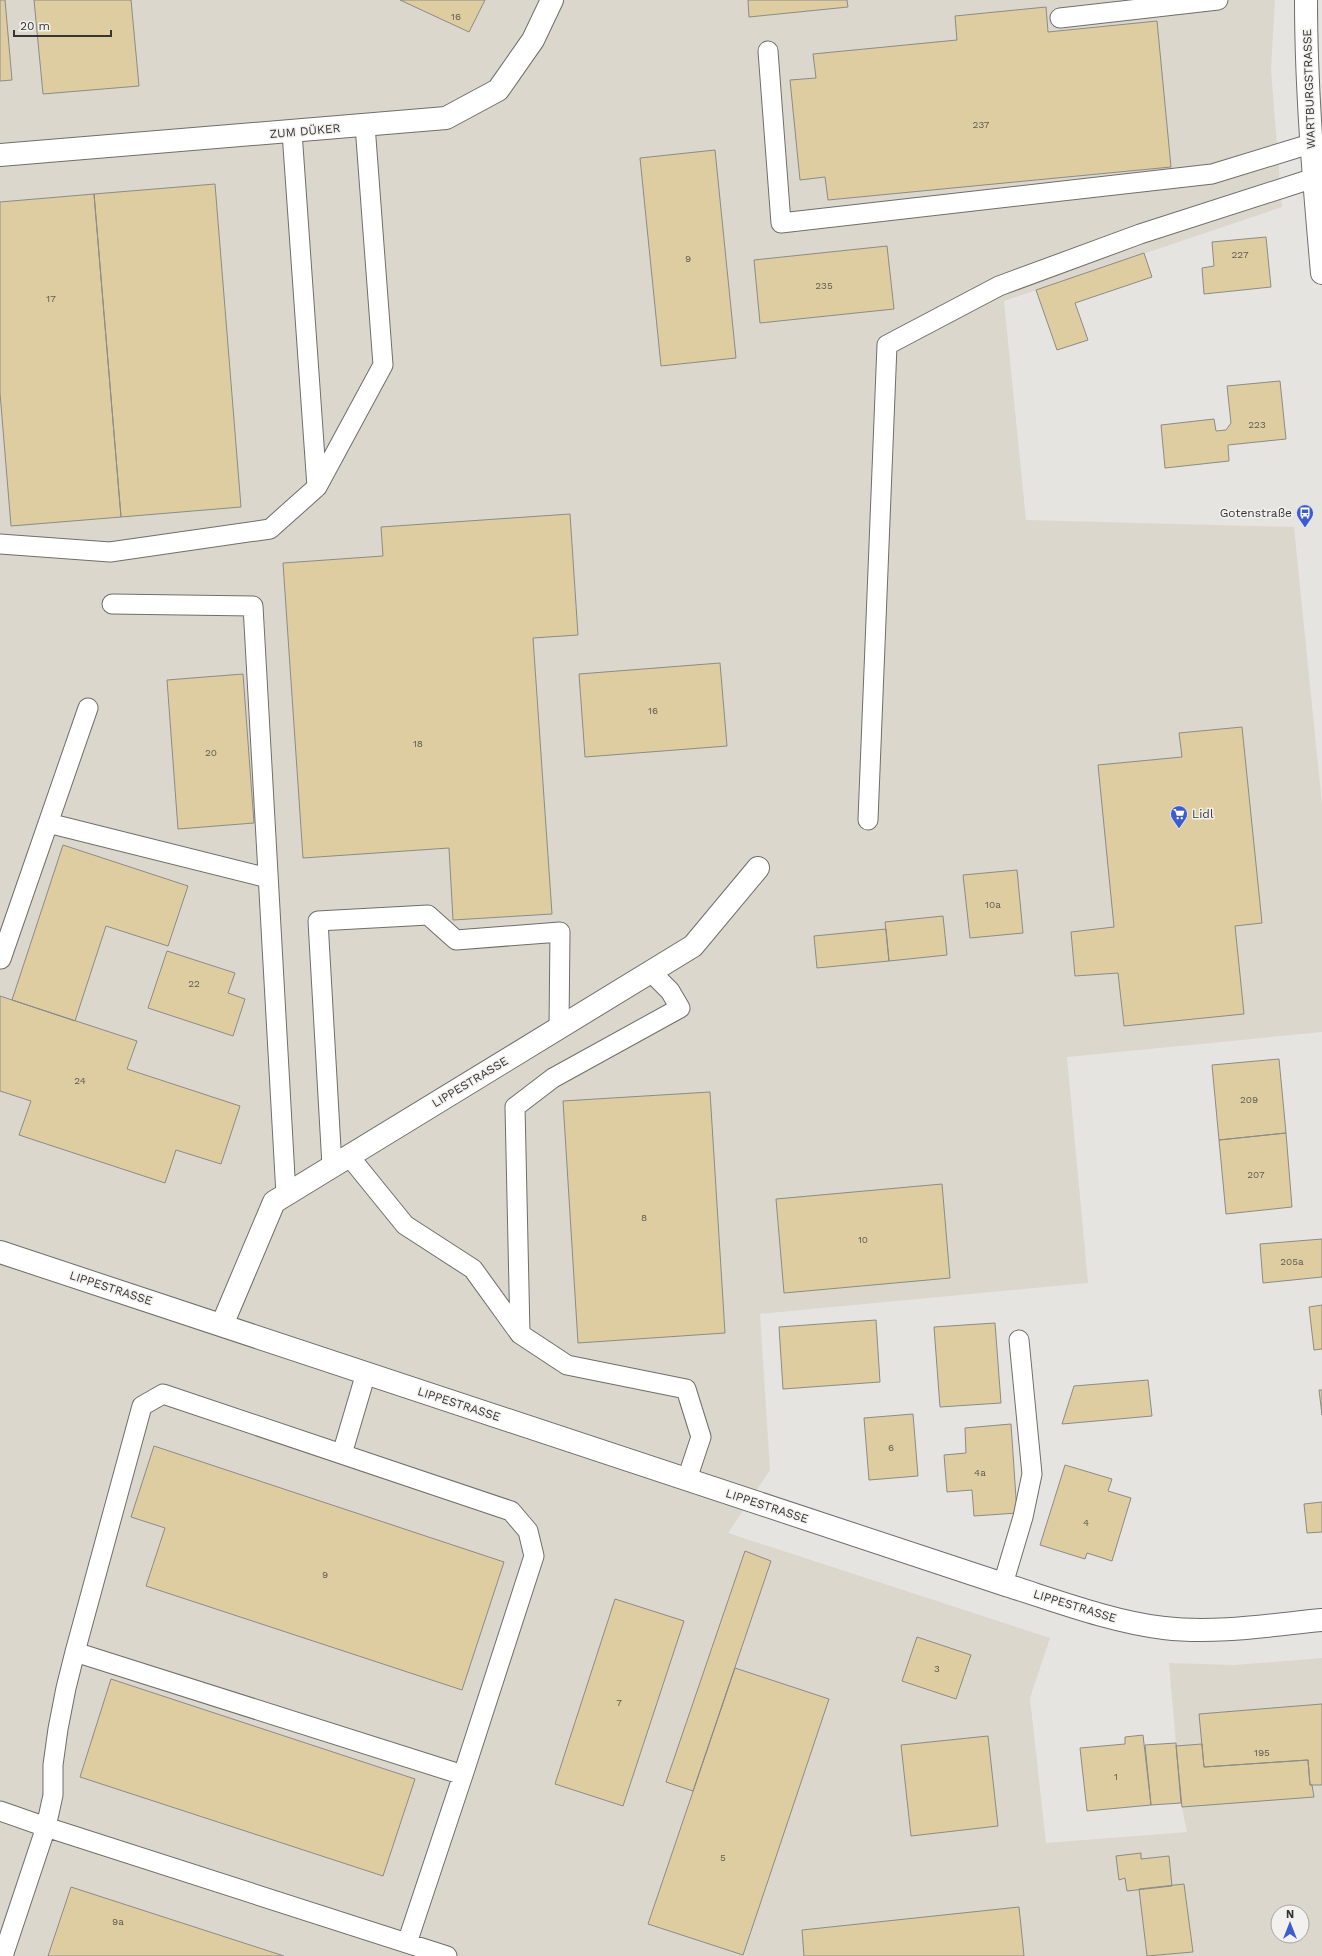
<svg xmlns="http://www.w3.org/2000/svg" width="1322" height="1956" viewBox="0 0 1322 1956" font-family="'Work Sans',sans-serif">
<style>
.built{fill:#dbd7cd;fill-rule:evenodd}
.building{fill:#ddcda1;stroke:#8c8b87}
.lines{fill:none;stroke-linecap:round;stroke-linejoin:round}
.service-casing{stroke:#6f6e6a;stroke-width:21}
.minor-casing{stroke:#6f6e6a;stroke-width:24}
.secondary-casing{stroke:#6f6e6a;stroke-width:24}
.service{stroke:#fff;stroke-width:19}
.minor{stroke:#fff;stroke-width:22}
.secondary{stroke:#fff;stroke-width:22}
.labels{text-anchor:middle;dominant-baseline:central;stroke-width:3;stroke-linejoin:round;paint-order:stroke}
.number-label{font-size:10px;fill:#5f5b4f}
.street-label{font-size:12px;fill:#353534;stroke:#f3f1ee}
.poi-label{font-size:12px;fill:#353534;stroke:#f3f1ee;text-anchor:end}
</style>
<rect width="100%" height="100%" fill="#e5e4e0"/>
<path class="built" d="M0,0H1275L1271,70L1282,207L1004,301L1026,520L1294,527L1322,804V1032L1067,1057L1088,1283L760,1314L770,1470L728,1533L1050,1638L1030,1698L1046,1843L1187,1832L1181,1803L1169,1663L1234,1665L1322,1658V1956H0ZM1278,1912H1302V1936H1278Z"/>
<path class="building" d="M0,0H5L12,80L0,81Z
M34,0H131L139,86L43,94Z
M400,0H485L469,32Z
M748,0H847L848,7L749,17Z
M1046,7L1048,32L1157,21L1171,167L828,200L825,177L800,180L790,80L816,78L813,54L957,40L955,16Z
M715,150L736,358L661,366L640,158Z
M215,184L241,507L121,517L94,194Z
M94,194L121,517L11,526L0,393V202Z
M1266,237L1271,287L1204,294L1202,268L1214,266L1212,242Z
M887,246L894,309L760,323L754,260Z
M1144,253L1152,277L1075,303L1088,340L1057,350L1036,290Z
M1280,381L1286,439L1228,445L1229,461L1165,468L1161,425L1214,419L1216,431L1226,430L1231,423L1227,386Z
M570,514L578,635L533,638L552,914L453,920L449,848L303,858L283,563L383,556L381,527Z
M720,663L727,746L585,757L579,674Z
M243,674L254,823L178,829L167,680Z
M1242,727L1262,923L1235,926L1244,1014L1124,1026L1118,973L1075,976L1071,932L1114,927L1098,765L1182,757L1179,733Z
M63,845L188,886L168,946L106,926L75,1021L12,1000Z
M1017,870L1023,933L970,938L963,875Z
M943,916L947,955L889,961L885,922Z
M886,929L889,961L817,968L814,936Z
M167,951L235,973L228,993L245,999L233,1036L148,1008Z
M0,996L137,1041L127,1069L240,1106L221,1164L176,1150L165,1183L19,1135L31,1101L0,1091Z
M1279,1059L1286,1133L1219,1140L1212,1065Z
M710,1092L725,1333L578,1343L563,1101Z
M1286,1133L1292,1207L1226,1214L1219,1140Z
M942,1184L950,1278L784,1293L776,1199Z
M1322,1239V1277L1263,1283L1260,1244Z
M1322,1305V1349L1314,1350L1309,1307Z
M876,1320L880,1382L783,1389L779,1327Z
M995,1323L1001,1403L940,1407L934,1327Z
M1148,1380L1152,1416L1062,1424L1074,1386Z
M1319,1390H1322V1415Z
M913,1414L918,1476L869,1480L864,1418Z
M1011,1424L1017,1513L974,1516L972,1490L947,1492L944,1455L966,1453L965,1428Z
M154,1446L504,1562L462,1690L146,1586L165,1528L131,1517Z
M1065,1465L1112,1479L1108,1491L1131,1498L1112,1561L1087,1553L1085,1559L1040,1545Z
M1322,1502V1532L1307,1533L1304,1504Z
M745,1551L771,1561L693,1791L666,1782Z
M615,1599L684,1621L623,1806L555,1784Z
M917,1637L971,1655L956,1699L902,1681Z
M735,1668L829,1699L743,1955L648,1924Z
M111,1679L415,1779L383,1876L80,1777Z
M1322,1704V1785H1310L1308,1760L1204,1767L1199,1714Z
M1143,1735L1151,1805L1087,1811L1080,1748L1125,1744V1737Z
M988,1736L998,1826L911,1836L901,1745Z
M1176,1743L1181,1803L1151,1805L1145,1745Z
M1202,1744L1204,1767L1308,1760L1310,1785H1312L1314,1797L1182,1807L1176,1746Z
M1141,1853V1859L1169,1856L1172,1886L1127,1891L1125,1878L1119,1880L1116,1856Z
M1184,1884L1193,1952L1147,1956L1139,1889Z
M71,1887L284,1956H48Z
M1019,1907L1024,1956H804L802,1930Z"/>
<g class="lines">
<g class="service-casing">
<path id="service" d="M1060,18L1218,0
M768,51L781,223L1212,174L1310,144
M317,487L383,365L365,125
M0,544L110,552L270,529L317,487L292,132
M112,604L253,606L286,1195
M868,820L887,345L999,286L1140,234L1314,178
M48,823L268,878
M1,959L88,708
M349,1156L405,1225L473,1269L520,1334L567,1365L686,1389L701,1437L687,1479
M332,1166L318,921L428,915L456,940L560,932L559,1028
M520,1334L515,1107L553,1078L680,1008L670,991L651,972
M342,1454L366,1373
M1003,1584L1023,1517L1032,1474L1019,1340
M0,1811L46,1827L53,1795V1765L58,1729L66,1688L75,1652L142,1406L163,1394L511,1511L528,1531L534,1556L463,1775L75,1652
M407,1943L463,1775
M3,1956L46,1827L447,1956"/>
</g>
<g class="minor-casing">
<path id="minor" d="M0,155L446,118L498,90L533,40L552,0
M0,1252L1003,1584C1054,1600 1112,1622 1164,1628C1216,1634 1270,1625 1322,1620
M222,1325L274,1202L693,946L758,868"/>
</g>
<g class="secondary-casing">
<path id="secondary" d="M1306,0C1306,91 1314,182 1322,273"/>
</g>
<use href="#service" class="service"/>
<use href="#minor" class="minor"/>
<use href="#secondary" class="secondary"/>
</g>
<defs>
<g id="bus-pin" transform="scale(0.9)"><path d="M0 17L-7.5 6A9.5 9.5 0 1 1 7.5 6Z" fill="#3e5cce" stroke="#f3f1ee"/><path d="M-5-6H5V4H4V6H2V4H-2V6H-4V4H-5ZM-3.5-4V0h7V-4ZM-3.5 1.2v1.5H-2V1.2ZM2 1.2v1.5H3.5V1.2Z" fill="#fff"/></g>
<g id="supermarket-pin" transform="scale(0.9)"><path d="M0 17L-7.5 6A9.5 9.5 0 1 1 7.5 6Z" fill="#3e5cce" stroke="#f3f1ee"/><path d="M-6-5.5h2.5l.6 2H6L4.5 2H-2.5L-4.4-4H-6ZM-1.5 3.2a1.3 1.3 0 1 0 .1 0ZM3 3.2a1.3 1.3 0 1 0 .1 0Z" fill="#fff"/></g>
</defs>
<g fill-rule="evenodd">
<use href="#bus-pin" x="1305" y="513"/>
<use href="#supermarket-pin" x="1179" y="814"/>
</g>
<g class="labels">
<g class="number-label">
<text x="456" y="16">16</text>
<text x="981" y="124">237</text>
<text x="1240" y="254">227</text>
<text x="688" y="258">9</text>
<text x="824" y="285">235</text>
<text x="51" y="298">17</text>
<text x="1257" y="424">223</text>
<text x="653" y="710">16</text>
<text x="418" y="743">18</text>
<text x="211" y="752">20</text>
<text x="993" y="904">10a</text>
<text x="194" y="983">22</text>
<text x="80" y="1080">24</text>
<text x="1249" y="1099">209</text>
<text x="1256" y="1174">207</text>
<text x="644" y="1217">8</text>
<text x="863" y="1239">10</text>
<text x="1292" y="1261">205a</text>
<text x="891" y="1447">6</text>
<text x="980" y="1472">4a</text>
<text x="1086" y="1522">4</text>
<text x="325" y="1574">9</text>
<text x="937" y="1668">3</text>
<text x="619" y="1702">7</text>
<text x="1262" y="1752">195</text>
<text x="1116" y="1776">1</text>
<text x="723" y="1857">5</text>
<text x="118" y="1921">9a</text>
</g>
<g class="street-label">
<text transform="translate(1309 89) rotate(-92)">WARTBURGSTRASSE</text>
<text transform="translate(305 131) rotate(-5)">ZUM DÜKER</text>
<text transform="translate(470 1082) rotate(-31)">LIPPESTRASSE</text>
<text transform="translate(111 1288) rotate(18)">LIPPESTRASSE</text>
<text transform="translate(459 1404) rotate(18)">LIPPESTRASSE</text>
<text transform="translate(767 1506) rotate(18)">LIPPESTRASSE</text>
<text transform="translate(1075 1606) rotate(17)">LIPPESTRASSE</text>
</g>
<g class="poi-label">
<text x="1292" y="513">Gotenstraße</text>
<text x="1192" y="814" text-anchor="start">Lidl</text>
</g>
</g>
<g transform="translate(1290 1924)"><circle r="19" fill="#f3f1ee" stroke="#a7a6a4"/>
<path d="M0-3L7 15L0 10L-7 15Z" fill="#3e5cce"/>
<text y="-6" font-size="11" font-weight="bold" text-anchor="middle" fill="#353534">N</text>
</g>
<path d="M14 30v6h97v-6" fill="none" stroke="#353534" stroke-width="2"/>
<text x="20" y="30" font-size="12" fill="#353534" stroke="#f3f1ee" stroke-width="3" paint-order="stroke">20 m</text>
</svg>
